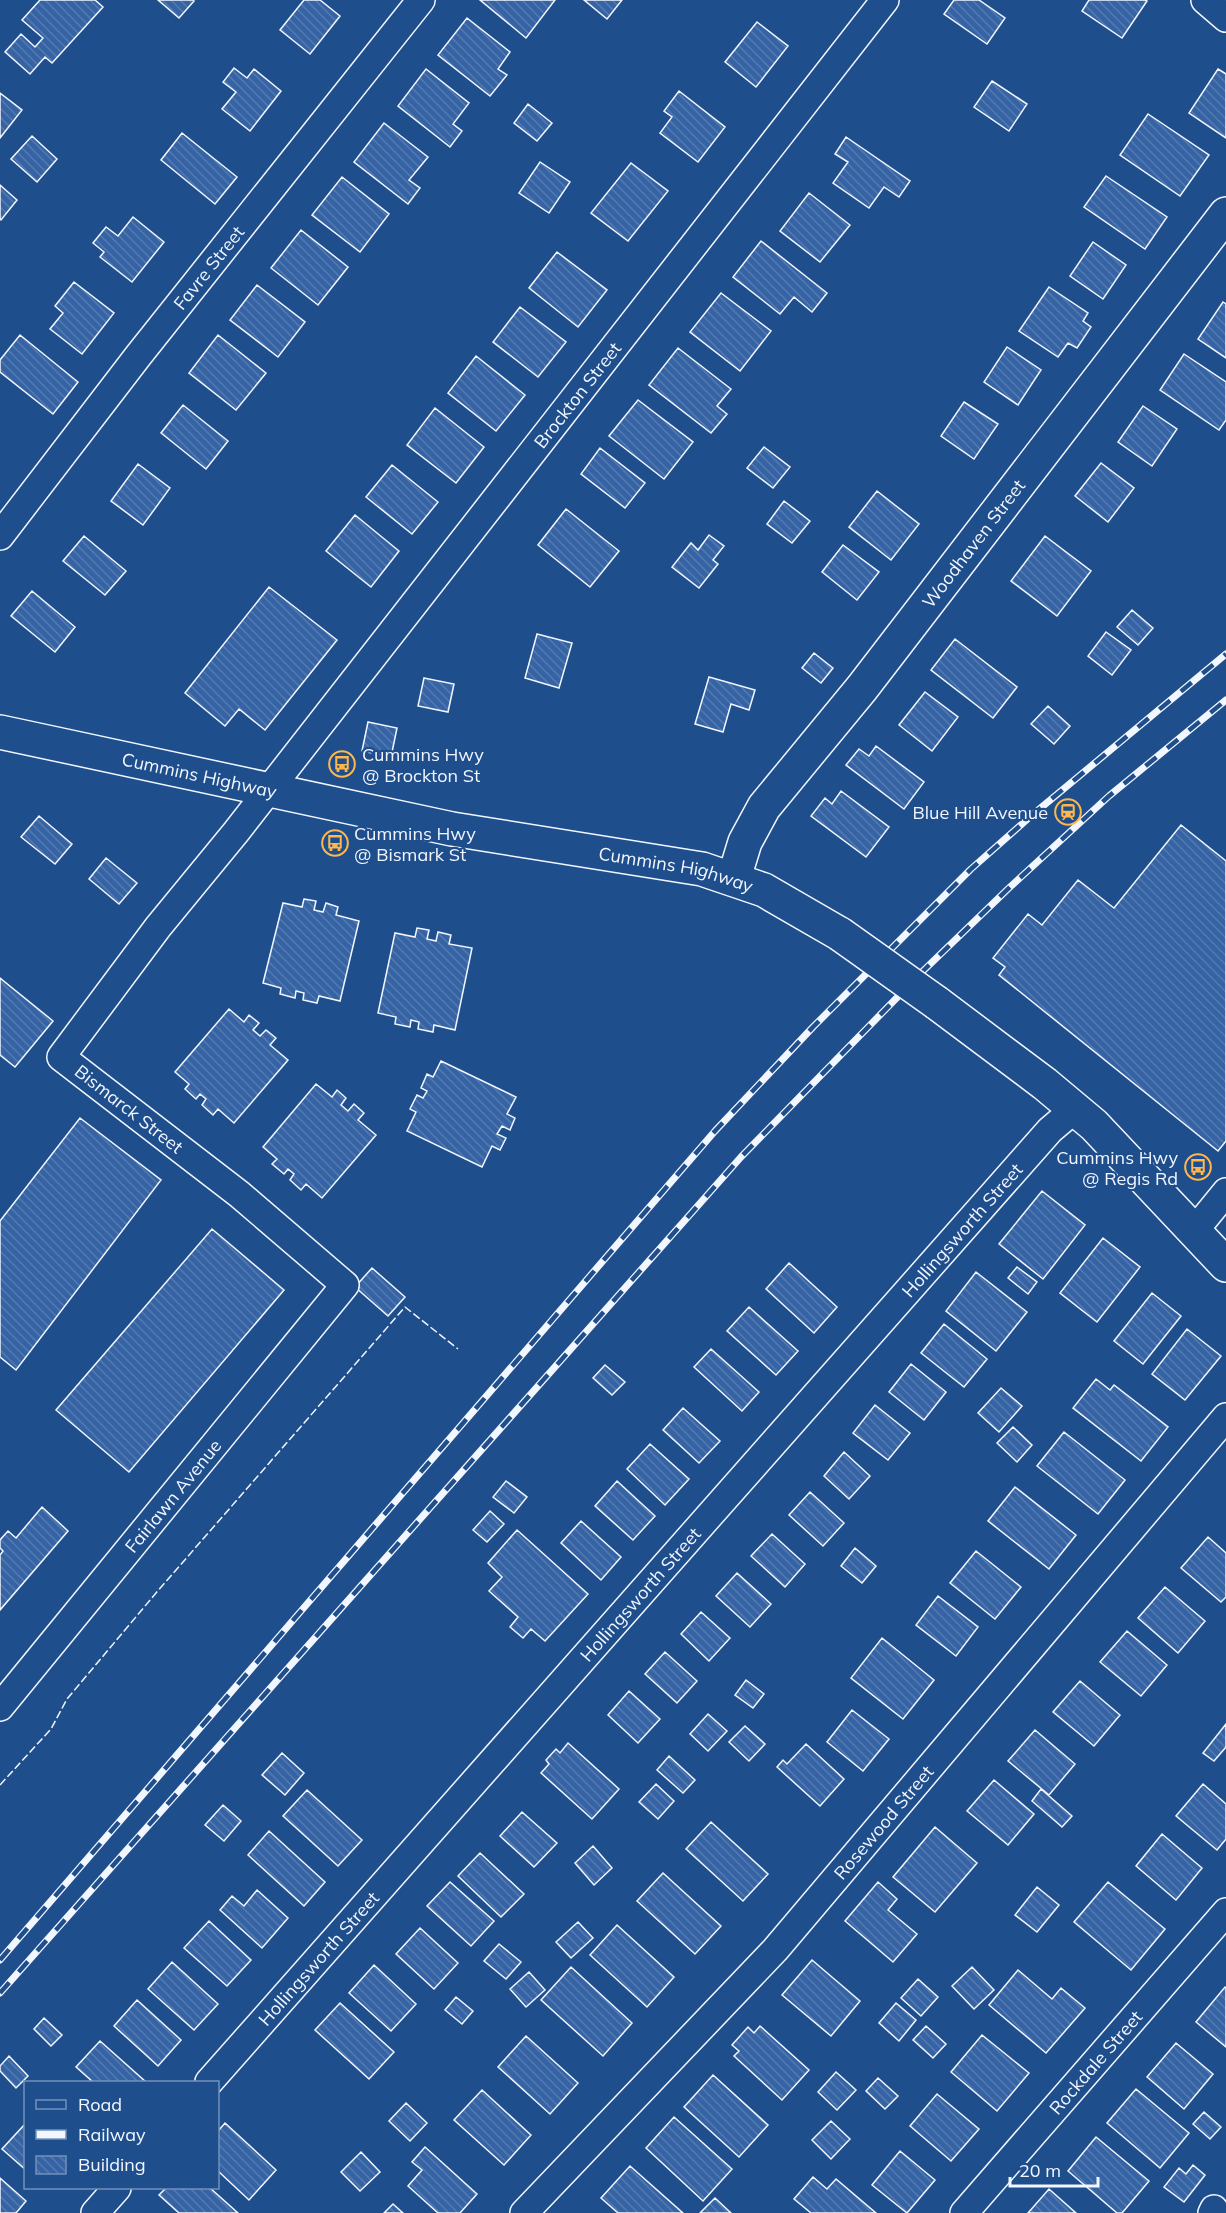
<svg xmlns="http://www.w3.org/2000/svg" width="1226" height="2213" viewBox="0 0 1226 2213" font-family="Mulish,sans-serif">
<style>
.building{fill:url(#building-back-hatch);stroke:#f2f6ff;stroke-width:1.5}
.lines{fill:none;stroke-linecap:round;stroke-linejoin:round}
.minor-casing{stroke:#f2f6ff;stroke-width:30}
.tertiary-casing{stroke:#f2f6ff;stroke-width:36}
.primary-casing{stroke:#f2f6ff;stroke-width:36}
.minor{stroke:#1f4e8c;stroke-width:27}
.tertiary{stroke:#1f4e8c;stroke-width:33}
.primary{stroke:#1f4e8c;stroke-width:33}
.rail-casing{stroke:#f2f6ff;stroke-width:7}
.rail{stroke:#1f4e8c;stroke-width:4.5;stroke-dasharray:14;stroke-linecap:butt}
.primary-bridge-casing{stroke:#f2f6ff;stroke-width:36;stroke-linecap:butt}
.primary-bridge{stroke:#1f4e8c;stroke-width:33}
.fence{stroke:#f2f6ff;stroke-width:1.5;stroke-dasharray:8 3;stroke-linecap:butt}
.labels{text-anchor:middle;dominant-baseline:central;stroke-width:4.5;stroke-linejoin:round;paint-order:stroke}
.street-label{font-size:18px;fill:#f2f6ff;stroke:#1f4e8c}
.poi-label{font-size:18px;fill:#f2f6ff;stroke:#1f4e8c;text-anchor:start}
</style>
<defs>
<pattern id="building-back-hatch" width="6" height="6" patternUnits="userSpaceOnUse" patternTransform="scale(1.5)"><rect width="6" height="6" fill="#3563a3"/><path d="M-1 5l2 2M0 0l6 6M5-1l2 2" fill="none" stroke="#537ab1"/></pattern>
</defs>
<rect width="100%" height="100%" fill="#1f4e8c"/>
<path class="building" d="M40,0H95L103,7L52,63L45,57L30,74L5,52L21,34L35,47L43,38L22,20Z
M158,0H193L194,1L179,18Z
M304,0H320L340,16L310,54L280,30Z
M480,0H555L526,38Z
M584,0H622L607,19Z
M954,0H979L1005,18L987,44L944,14Z
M1089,0H1145L1147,1L1122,38L1082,11Z
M467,18L510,52L498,69L507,75L490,96L438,55Z
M757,22L788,46L756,87L725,62Z
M234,68L247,78L254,69L281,91L250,131L222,109L236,92L223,82Z
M426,69L469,103L453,124L462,131L450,147L398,106Z
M1218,69L1226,74V138L1189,113Z
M992,81L1027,104L1009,131L974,107Z
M679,91L725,127L698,162L660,133L672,117L664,111Z
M0,93L22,110L0,138Z
M528,104L552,123L537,141L514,123Z
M1148,114L1209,155L1180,196L1120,155Z
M384,123L428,157L409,180L420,188L408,204L354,162Z
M182,133L237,177L215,204L161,160Z
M32,136L57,159L37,182L11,159Z
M846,137L910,181L899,197L884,187L869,208L833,183L848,162L835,154Z
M540,162L570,182L549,213L519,193Z
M631,163L668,191L628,241L591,213Z
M1106,176L1167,217L1145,249L1084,207Z
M342,177L389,214L360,252L312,215Z
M0,185L17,200L1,220L0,219Z
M809,193L850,225L820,262L780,231Z
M133,217L164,242L132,282L100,257L104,252L93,243L106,227L118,236Z
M301,230L348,267L318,305L271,268Z
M761,241L827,293L812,312L794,297L780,314L733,277Z
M1093,242L1126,265L1103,299L1070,276Z
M557,252L607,290L578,327L529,288Z
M74,282L114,313L82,354L50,329L63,313L55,306Z
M257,285L305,322L278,357L230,320Z
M1049,287L1088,313L1083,321L1091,327L1077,348L1068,343L1058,357L1019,331Z
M721,293L771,331L740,371L690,332Z
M1223,302L1226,304V358L1198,339Z
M520,307L566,342L538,377L493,342Z
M20,335L78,382L53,414L0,372V360Z
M218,335L266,373L236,410L189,373Z
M1007,347L1041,370L1018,405L984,382Z
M678,348L731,389L717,406L727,414L711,433L649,385Z
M1184,354L1226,382V420L1219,430L1160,390Z
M476,356L525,395L496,431L448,393Z
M638,400L693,442L664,479L609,436Z
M964,402L998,424L974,459L941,436Z
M183,405L228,441L206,469L161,433Z
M1143,406L1177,429L1152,466L1118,442Z
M435,408L484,447L456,483L407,445Z
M764,447L790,467L773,488L747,468Z
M600,448L645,483L625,508L581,474Z
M1101,463L1134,488L1108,522L1075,496Z
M138,464L170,488L143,525L111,501Z
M392,465L438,502L412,534L366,497Z
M877,491L919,524L891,560L849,527Z
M784,501L810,521L792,543L767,524Z
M566,509L619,551L590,587L538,545Z
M355,515L399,551L371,587L326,551Z
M709,535L724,546L713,560L718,564L699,588L672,567L691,543L698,550Z
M84,536L126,571L105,595L63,561Z
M1045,536L1091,571L1057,616L1011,581Z
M843,545L879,572L857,600L822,572Z
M269,587L337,640L265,730L239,709L225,726L185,693Z
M32,591L75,627L55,652L11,616Z
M1132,610L1153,628L1138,645L1117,627Z
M1106,632L1131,650L1112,675L1088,656Z
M537,634L572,643L559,688L525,678Z
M955,639L1017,687L993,718L931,670Z
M814,653L833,668L821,683L802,668Z
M709,677L755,690L749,710L731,704L723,732L695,724Z
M424,678L454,684L448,712L418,706Z
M925,692L958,717L932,751L899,725Z
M1048,706L1070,726L1054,744L1031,724Z
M368,722L397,728L391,757L362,751Z
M876,746L924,782L904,809L846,765L859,749L869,756Z
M841,791L889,827L866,857L811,816L825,798L832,804Z
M39,816L72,844L55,864L21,837Z
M1181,825L1226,861V1141L1218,1151L999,975L1005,967L993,958L1028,914L1042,925L1078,880L1114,908Z
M106,858L137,883L119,904L89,879Z
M304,899L316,901L314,910L323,912L326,903L338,907L336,915L359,921L340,1001L319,996L317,1003L303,1000L304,993L296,991L295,998L280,994L281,988L263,983L283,903L302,907Z
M417,928L429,930L427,939L436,941L438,932L451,935L449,944L472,948L455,1030L434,1025L433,1032L418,1029L419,1022L411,1020L410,1027L395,1024L396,1017L378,1013L395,933L415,937Z
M0,978L53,1021L15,1067L0,1055Z
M229,1009L244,1022L249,1015L259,1023L253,1030L260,1036L266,1030L276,1038L270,1045L288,1060L234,1123L218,1109L213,1115L202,1105L206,1099L200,1094L196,1099L185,1089L189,1084L175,1072Z
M441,1061L516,1097L507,1114L515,1118L510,1130L502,1126L497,1134L506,1138L500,1150L492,1146L482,1167L407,1131L416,1112L410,1109L417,1095L423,1098L427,1091L421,1088L427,1074L433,1077Z
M316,1084L332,1097L337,1090L346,1098L341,1105L348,1111L354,1104L364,1113L358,1120L376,1135L322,1198L306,1184L301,1190L290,1180L294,1174L288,1169L284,1174L272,1164L277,1159L263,1147Z
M80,1118L161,1180L16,1370L0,1357V1221Z
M1042,1191L1085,1225L1043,1279L999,1244Z
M212,1229L284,1290L129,1472L56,1410Z
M1103,1238L1140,1267L1097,1322L1060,1293Z
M789,1263L837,1307L814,1333L766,1289Z
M1017,1267L1037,1282L1028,1294L1008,1278Z
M372,1268L405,1297L388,1316L355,1287Z
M976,1272L1027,1312L996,1351L946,1311Z
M1152,1293L1181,1316L1143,1364L1114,1341Z
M749,1307L798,1351L776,1375L727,1331Z
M944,1324L987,1359L964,1387L921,1353Z
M1187,1329L1221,1356L1185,1400L1152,1374Z
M711,1349L759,1392L742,1411L694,1367Z
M911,1364L946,1392L924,1420L889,1392Z
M605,1365L625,1382L612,1395L593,1378Z
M1096,1379L1110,1390L1114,1385L1168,1427L1141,1461L1073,1408Z
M1001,1388L1022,1406L999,1432L978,1413Z
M875,1405L910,1433L888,1460L853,1433Z
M683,1408L720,1441L699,1463L663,1430Z
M1013,1427L1032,1445L1017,1462L997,1443Z
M1064,1432L1125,1480L1098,1514L1037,1466Z
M650,1444L689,1479L665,1505L627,1469Z
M844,1452L870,1476L849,1499L824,1476Z
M506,1481L527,1497L514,1513L493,1497Z
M617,1481L655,1516L633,1540L595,1506Z
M1015,1487L1076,1535L1049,1569L988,1521Z
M810,1492L844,1523L823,1546L789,1515Z
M42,1507L68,1531L0,1610V1555L3,1551L0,1548V1540L8,1531L16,1538Z
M490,1511L504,1524L487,1542L473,1530Z
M581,1521L621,1557L601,1580L561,1543Z
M517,1530L588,1594L545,1641L531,1629L523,1638L510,1627L518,1617L489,1591L502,1577L488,1563Z
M772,1534L805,1564L785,1587L751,1556Z
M1208,1537L1226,1553V1597L1221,1602L1181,1568Z
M855,1548L876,1566L862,1583L841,1566Z
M976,1551L1021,1587L995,1619L950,1583Z
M737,1573L771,1604L750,1627L716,1596Z
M1165,1587L1205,1621L1178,1653L1138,1618Z
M938,1596L978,1627L956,1656L916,1625Z
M701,1612L730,1638L709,1661L681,1634Z
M1127,1631L1167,1665L1141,1696L1100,1662Z
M882,1638L934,1680L903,1719L851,1678Z
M665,1652L697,1681L677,1703L645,1674Z
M746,1680L764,1694L753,1708L735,1695Z
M1080,1681L1120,1715L1094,1746L1053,1712Z
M629,1691L660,1719L638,1743L608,1715Z
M852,1710L889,1739L863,1771L827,1742Z
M708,1714L727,1731L708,1751L690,1734Z
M1226,1724V1747L1214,1761L1203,1753Z
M745,1726L765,1744L749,1761L729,1742Z
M1035,1730L1075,1764L1049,1795L1008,1761Z
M568,1743L619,1789L592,1819L541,1773L549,1764L546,1760L556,1749L560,1753Z
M806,1744L844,1779L820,1806L777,1767L783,1760L787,1764Z
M282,1753L304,1773L285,1795L262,1775Z
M669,1756L695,1780L683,1793L657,1770Z
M994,1780L1034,1814L1008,1845L967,1811Z
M656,1784L674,1801L658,1819L639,1802Z
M1203,1784L1226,1804V1839L1217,1850L1176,1816Z
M1041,1789L1072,1816L1062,1827L1032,1801Z
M307,1790L362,1840L338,1866L283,1816Z
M223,1805L241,1821L224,1841L205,1825Z
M522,1812L557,1843L534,1867L500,1836Z
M711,1822L768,1874L743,1901L686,1849Z
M935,1827L977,1863L935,1912L893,1877Z
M269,1831L325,1882L304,1906L248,1855Z
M1162,1834L1202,1868L1176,1900L1136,1866Z
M593,1846L612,1868L594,1885L575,1863Z
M480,1853L524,1894L501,1917L458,1876Z
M663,1873L721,1926L695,1954L637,1901Z
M450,1882L494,1921L471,1946L427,1906Z
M878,1882L897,1899L888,1910L917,1934L893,1962L845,1921Z
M1108,1882L1165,1929L1131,1970L1074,1922Z
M1037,1887L1059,1905L1037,1932L1015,1915Z
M257,1890L288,1918L262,1948L220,1910L232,1896L244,1906Z
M209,1921L251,1960L227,1986L184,1948Z
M578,1922L593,1938L571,1958L556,1942Z
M617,1925L674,1977L647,2007L590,1955Z
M420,1928L458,1963L434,1989L396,1954Z
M499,1944L521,1962L506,1979L484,1961Z
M812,1960L860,2001L831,2036L782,1995Z
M172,1962L218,2004L194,2030L148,1989Z
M374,1965L416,2004L391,2031L349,1993Z
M571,1967L632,2023L603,2056L541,2000Z
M972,1967L994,1990L974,2009L952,1986Z
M1018,1970L1052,1999L1061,1988L1085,2008L1046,2053L989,2005Z
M529,1972L545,1990L526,2007L510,1989Z
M918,1979L938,1997L921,2016L901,1998Z
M1225,1987L1226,1988V2047L1196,2022Z
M456,1997L473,2011L462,2024L445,2010Z
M137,2000L181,2040L158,2066L114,2026Z
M340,2003L394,2052L369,2079L315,2030Z
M896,2003L916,2020L899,2041L879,2023Z
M44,2018L62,2035L51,2046L34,2029Z
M760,2026L809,2070L782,2100L734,2056L739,2051L732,2045L748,2027L754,2033Z
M926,2026L946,2044L933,2058L913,2040Z
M982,2035L1029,2073L997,2111L951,2072Z
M526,2036L578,2083L550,2114L498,2067Z
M100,2041L146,2082H93L76,2067Z
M1176,2043L1213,2074L1184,2109L1147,2077Z
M9,2056L28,2076L16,2088L0,2071V2066Z
M836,2072L856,2090L837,2110L818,2092Z
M713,2075L768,2125L739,2157L684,2107Z
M878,2078L898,2096L885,2109L866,2091Z
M1136,2089L1189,2133L1160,2168L1107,2123Z
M482,2090L531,2135L504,2165L454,2120Z
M937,2094L979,2129L951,2161L910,2126Z
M406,2103L427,2123L410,2141L389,2121Z
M1204,2112L1221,2127L1210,2139L1193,2124Z
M674,2117L732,2169L703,2201L646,2148Z
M831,2121L850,2139L831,2159L812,2140Z
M26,2123V2170L2,2149Z
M225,2123L276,2170L249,2200L218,2171V2131Z
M1096,2137L1149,2181L1122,2213H1117L1068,2171Z
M425,2147L477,2194L460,2213H438L408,2186L422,2170L412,2162Z
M900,2151L935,2180L907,2213L872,2185Z
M361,2152L380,2172L360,2191L341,2172Z
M1193,2165L1205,2175L1184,2202L1164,2187L1179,2168L1186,2174Z
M630,2166L683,2213H618L601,2198Z
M813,2177L827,2189L836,2179L876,2213H811L794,2199Z
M0,2178L26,2201L16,2213H0Z
M166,2188H210L238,2213H179L159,2195Z
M1049,2189L1076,2213H1028Z
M715,2198L731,2213H700Z
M393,2204L403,2213H384Z"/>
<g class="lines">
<g class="minor-casing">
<g id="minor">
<path d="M1205,0L1226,18"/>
<path id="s1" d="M0,536L138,356L421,0"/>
<path d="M1195,1230L1226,1192"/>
<path id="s2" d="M0,1707L345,1285L239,1194L61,1057L158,927L236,832L885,0"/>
<path id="s3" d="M209,2082L1050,1130L1076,1108"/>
<path d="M95,2213L117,2188"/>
<path id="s4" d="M524,2213L775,1950L1226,1417"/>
<path id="s5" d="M964,2213L1226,1912"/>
<path d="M1212,2213L1214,2209"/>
</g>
</g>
<g class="tertiary-casing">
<g id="tertiary">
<path id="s6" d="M734,878L745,842L764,807L862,688L1226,214"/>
</g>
</g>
<g class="primary-casing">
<g id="primary">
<path id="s7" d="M0,732L452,829L702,869L764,890L840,934"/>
<path d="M937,1003L1045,1084L1094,1125L1226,1265"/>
</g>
</g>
<use href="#minor" class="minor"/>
<use href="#tertiary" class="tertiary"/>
<use href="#primary" class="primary"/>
<g class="rail-casing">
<path id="rail" d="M0,1960L715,1131L813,1027L971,869L1031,816L1226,654
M0,1993L741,1157L924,970L1010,887L1109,796L1226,700"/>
</g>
<use href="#rail" class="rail"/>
<g class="primary-bridge-casing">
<path id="primary-bridge" d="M840,934L937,1003"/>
</g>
<use href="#primary-bridge" class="primary-bridge"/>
<path class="fence" d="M0,1785L51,1729L67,1699L156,1593L405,1307L458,1349"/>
</g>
<defs>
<g id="bus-ring" transform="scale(1.35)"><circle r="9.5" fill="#1f4e8c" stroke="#ffb74d" stroke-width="1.5"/><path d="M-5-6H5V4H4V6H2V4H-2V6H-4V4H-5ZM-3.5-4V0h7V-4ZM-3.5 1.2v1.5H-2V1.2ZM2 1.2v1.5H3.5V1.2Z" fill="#ffb74d"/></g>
<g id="station-ring" transform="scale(1.35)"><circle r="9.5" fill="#1f4e8c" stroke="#ffb74d" stroke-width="1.5"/><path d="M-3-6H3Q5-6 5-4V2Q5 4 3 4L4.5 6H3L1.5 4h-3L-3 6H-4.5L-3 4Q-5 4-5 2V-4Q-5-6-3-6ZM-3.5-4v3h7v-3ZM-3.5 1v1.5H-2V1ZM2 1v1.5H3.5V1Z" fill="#ffb74d"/></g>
</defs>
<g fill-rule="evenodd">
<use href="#bus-ring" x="342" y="764"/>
<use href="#station-ring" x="1068" y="812"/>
<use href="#bus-ring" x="335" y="843"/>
<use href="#bus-ring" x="1198" y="1167"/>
</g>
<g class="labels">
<g class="street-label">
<text stroke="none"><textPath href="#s1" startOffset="340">Favre Street</textPath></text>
<text stroke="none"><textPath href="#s2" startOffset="1749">Brockton Street</textPath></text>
<text stroke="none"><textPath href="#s6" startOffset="414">Woodhaven Street</textPath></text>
<text stroke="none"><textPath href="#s7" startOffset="204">Cummins Highway</textPath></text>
<text stroke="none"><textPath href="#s7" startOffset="690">Cummins Highway</textPath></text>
<text transform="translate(129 1109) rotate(38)">Bismarck Street</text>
<text stroke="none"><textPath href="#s3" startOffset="1137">Hollingsworth Street</textPath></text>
<text stroke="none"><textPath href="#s2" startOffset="273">Fairlawn Avenue</textPath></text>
<text stroke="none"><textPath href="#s3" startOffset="651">Hollingsworth Street</textPath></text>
<text stroke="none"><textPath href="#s4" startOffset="531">Rosewood Street</textPath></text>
<text stroke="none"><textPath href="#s3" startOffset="165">Hollingsworth Street</textPath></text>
<text stroke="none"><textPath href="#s5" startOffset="200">Rockdale Street</textPath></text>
</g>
<g class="poi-label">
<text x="362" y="754">Cummins Hwy<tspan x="362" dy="21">@ Brockton St</tspan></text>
<text x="1048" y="812" text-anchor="end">Blue Hill Avenue</text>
<text x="354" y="833">Cummins Hwy<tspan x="354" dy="21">@ Bismark St</tspan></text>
<text x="1178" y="1157" text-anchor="end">Cummins Hwy<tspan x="1178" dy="21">@ Regis Rd</tspan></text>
</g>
</g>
<rect x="24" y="2081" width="195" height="108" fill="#1f4e8c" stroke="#7391ba" stroke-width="1.5"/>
<rect x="36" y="2100" width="30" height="9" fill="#1f4e8c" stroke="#7391ba" stroke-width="1.5"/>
<text x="78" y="2111" font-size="18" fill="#f2f6ff">Road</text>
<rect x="36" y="2130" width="30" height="9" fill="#f2f6ff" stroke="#7391ba" stroke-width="1.5"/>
<text x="78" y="2141" font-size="18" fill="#f2f6ff">Railway</text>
<rect x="36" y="2156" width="30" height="18" fill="url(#building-back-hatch)" stroke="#7391ba" stroke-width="1.5"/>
<text x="78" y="2171" font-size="18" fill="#f2f6ff">Building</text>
<path d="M1010 2177v9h88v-9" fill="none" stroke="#f2f6ff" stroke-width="3"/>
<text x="1019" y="2177" font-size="18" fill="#f2f6ff" stroke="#1f4e8c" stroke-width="4.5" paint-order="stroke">20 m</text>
</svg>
